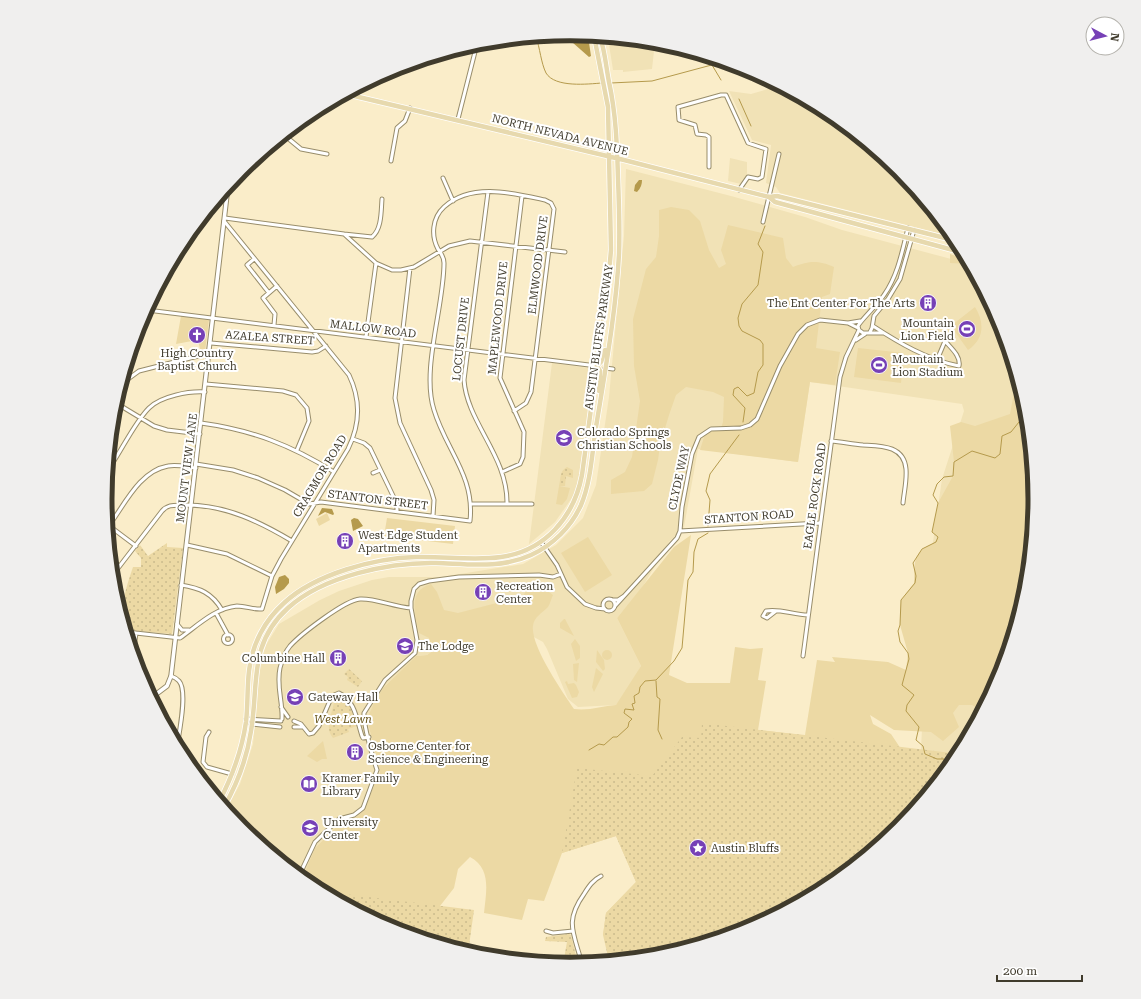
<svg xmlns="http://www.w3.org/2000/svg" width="1141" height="999" viewBox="0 0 1141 999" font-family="'Roboto Serif',serif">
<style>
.built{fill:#f1e2b6}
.grass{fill:#ecd9a4}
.park{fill:url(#park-dots)}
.water{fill:#b59a4c}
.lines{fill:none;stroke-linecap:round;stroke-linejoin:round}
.stream{stroke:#b59a4c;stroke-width:1}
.minor-casing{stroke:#988d6b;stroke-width:5}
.tertiary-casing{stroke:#988d6b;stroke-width:5.5}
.primary-casing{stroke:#fff;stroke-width:6}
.minor{stroke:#fff;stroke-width:3}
.tertiary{stroke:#fff;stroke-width:3.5}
.primary{stroke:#e7d9ae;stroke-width:4.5}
.labels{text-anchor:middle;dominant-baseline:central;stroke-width:4;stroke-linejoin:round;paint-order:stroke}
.street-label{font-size:11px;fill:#403b2c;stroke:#fff}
.poi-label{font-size:11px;fill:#403b2c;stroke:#fff;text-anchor:start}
.park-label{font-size:11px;font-style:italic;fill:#624f13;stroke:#fff}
.rim{fill:none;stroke:#403b2c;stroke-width:5}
</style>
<defs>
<pattern id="park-dots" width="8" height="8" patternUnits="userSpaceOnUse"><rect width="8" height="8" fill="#ecd9a4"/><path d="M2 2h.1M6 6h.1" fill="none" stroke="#cbbb8d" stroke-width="1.8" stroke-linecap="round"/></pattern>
</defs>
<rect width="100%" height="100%" fill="#faedc9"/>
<path class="built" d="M608,38L655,42L652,69L623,72V70H613Z
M779,86L829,113L900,171L954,237L780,193L776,187L766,183L771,145L752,140L729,91L751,94Z
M730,158L747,162V175L741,184L728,181Z
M626,169L731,196L805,217L842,230L970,264L1001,322L1027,409L1036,500L1027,591L1000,678L957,758L920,770L930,563L942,479L964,411L962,404L810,382L798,462L698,449L684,527L669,542L642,588L617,618L641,666L626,695L616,705L578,707L568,699L547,649L543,642L530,635L435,649L427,655L416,656L383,688L367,719L380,771L363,811L354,819L340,823L315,848L302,878L241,828L226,810L240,784L253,744L260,665L266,645L279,624L320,600L339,591L372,580L389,577H441L523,564L556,545L583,518L596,485L609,397L624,236Z
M552,363L589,368L593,371L583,459L581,474L574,495L555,522L529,544Z"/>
<path class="grass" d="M671,207L689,210L700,221L709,250L719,268L726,264L721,250L728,225L783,238L786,258L793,267C810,261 817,260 834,267L830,294L822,297L816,348L840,352L835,385L810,382L798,462L700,450L705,434L721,428L723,422L724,397L713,392L686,387L676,395L669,415L660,445L658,460L652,484L644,491L611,494V480L625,472L632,457L640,401L634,366L633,319L646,269L656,257L659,236V210Z
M950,254L968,260L970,264L950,263Z
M975,307C985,323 984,339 968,350L953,329L952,325Z
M181,316L209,320L205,352L201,353L198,340H202V331H193L192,341L176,344Z
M858,348L904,353L901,383L854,377Z
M1017,377L1027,409L1036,500L1027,591L1000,678L983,711L972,705H959L953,713L959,727L943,741L931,732L894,730L870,715L873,724L891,734L907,758L899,829L829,887L748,930L661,956L603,935L606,913L636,882L616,836L562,853L544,901L528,899L522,920L484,913C486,892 492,869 470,857L458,869L454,888L440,906L457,917L471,953L392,929L312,886L302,878L315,848L340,823L354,819L363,811L380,772L367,719L374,703L383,688L416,656L427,655L435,649L430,643L429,638L419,633C415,614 407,591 431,584L437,592L444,610L458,613L523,596L528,588C538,587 546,589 553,595C551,599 550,604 548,607C542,613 534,617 533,626C530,645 563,693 574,709C589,711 602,706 616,705L641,666L617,618L674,547L691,535L669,675L687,683H730L735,647L750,649L763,648L758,680L766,681L758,730L805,735L817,660L835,662L832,657L888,662L906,670L908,653L900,625L901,600L914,583C915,570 912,557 924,548C930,544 935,544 938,537L932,532L938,503L953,476L954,462L950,426L961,422L975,426L1010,414Z
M559,486L570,488L567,499L562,505L556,504Z
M327,513L330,520L319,526L316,519Z
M387,518L455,526L453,544L384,536Z
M588,537L612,575L585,592L561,553Z
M564,619H565L574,636L560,628V623Z
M575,639L580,646V658L576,661L571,644Z
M597,650L604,660L605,669L603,671L596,662Z
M602 655a5 5 0 1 1 10 0a5 5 0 1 1-10 0Z
M579,663L577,682L574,680L573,664Z
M596,668L603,674L594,692L592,687Z
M567,681L568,684L574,683L576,685L579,692L577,697L572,698L565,682Z
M323,741L327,759H322L317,762L307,756Z"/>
<path class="park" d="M567,467L573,470V478L566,476L565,486H559C561,479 559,471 567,467Z
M167,543V547L183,548L172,634L126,630C119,607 126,588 133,567H141V558L135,551L140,545L148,556Z
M349,669L362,681L358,687L347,680L348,677L344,674Z
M339,695L350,705L357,726L348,729L349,732L333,738C323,727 334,711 335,696Z
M702,723L960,754L899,829L829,887L748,930L661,956L607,961H609L603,935L606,913L636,882L616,836L562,853L577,768L652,776L682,737L701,738Z
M320,891L474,910L468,953L392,929Z
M569,934L571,935L578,964H563L567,942L545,941L546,937Z"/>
<path class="water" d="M571,34L588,36L591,56L589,57L564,35Z
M639,180H642C642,184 641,188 637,192L634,191L635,185Z
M322,508L332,509L334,514L333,515L325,512L318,516Z
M354,518L358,519L363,526L353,531L351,520Z
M285,575L289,579V583L284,589L276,594L275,587L279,577Z"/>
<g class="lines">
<path class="stream" d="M536,37C540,48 541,63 546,73C555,88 588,84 602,83
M712,65L721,80
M611,83L652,81L719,63C730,64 738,69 749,70
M739,99L751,126
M1019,381L1027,409
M743,422L745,408L733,395L734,389L738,387L747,396L754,393L758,372L763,365V344L760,340L742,331L739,326L738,318L742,304L758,285L763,252L758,244L765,226
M708,526L710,500L706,491L710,474L739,435
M656,681L657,697L660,699L658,730L662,739
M589,750L599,744L604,745L613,737H617L628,727L629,722L632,719L624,713L625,709L634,710L632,704L635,703L634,696L639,693L640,687L645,681L656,680L674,661L682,648L688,580L693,572L694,552L698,539L708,533
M948,770L944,759H937L925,754L923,746L916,740L919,727L906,711L907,705L914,695L902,685L909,659L908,653L900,642L898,631L900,625L901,600L915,583L916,576L913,563L922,549L936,542L938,537L932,532L938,503L933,495L937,484L944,477L953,476L954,462L972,451L995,458L1000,454L1002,436L1011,432L1027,412"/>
<g class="minor-casing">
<path id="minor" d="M671,49L679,48
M458,119L477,44
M284,135L301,149L327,154
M391,161L397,128L405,121L410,108
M709,167V137L706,135L697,134L695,125L679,120L678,107L721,95H726L748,143L766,149L762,177L758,179L748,177L739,190
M443,178L453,201
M488,192L464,380C467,423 508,456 507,504
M225,218L344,234L376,263L392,270H401L414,267L449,246L470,241L565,252
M763,222L779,154
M344,234L372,237C382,229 381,211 382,199
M254,259L247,265L269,293
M410,268L395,398L400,423L431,490L434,500L433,516
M147,310L597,366
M848,323L858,328
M274,325L275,314L263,298L277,286
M873,326C899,343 928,360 959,366C961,356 951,348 945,341L937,360
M870,332L872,328L874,316L888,299L900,279L914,230
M883,333H863L859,330L858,326C860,321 879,303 884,295C898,275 902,252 908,228
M366,337L376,263
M856,340L865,334
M211,343L312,352L318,351L326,346
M605,368L613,369
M206,384L283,391L296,395L307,408L309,421L297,450
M119,391L128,379L139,371L210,353
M116,403L154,426L167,430L200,434
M201,423C252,430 291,445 334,472
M353,439L364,443L370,448L397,504V511
M831,441C842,442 852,444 863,445C880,446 904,445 906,469C907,481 904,492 903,503
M196,464L233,470L258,478L285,490L309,504L321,502L470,521C475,476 446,450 434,410C421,370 444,306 444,263C444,257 441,253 438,249C431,236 432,218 444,207C471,182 513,193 545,200L551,203L554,209L531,392L526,403L514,411
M108,470C121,452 134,423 149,408C161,396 189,391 205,392
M502,472L520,464L523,457L524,432L500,378L522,196
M373,473L380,470
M471,504H532
M108,525L136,546
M108,527C124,506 139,471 168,466C177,464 187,467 196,468
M680,531L819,523
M541,542L557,565L567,587L585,604L596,608L605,609
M187,545L227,554L272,576
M112,576L162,511C169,503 177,506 187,505C226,505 260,522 292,541
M181,585C200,588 212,593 222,610
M603 605a6 6 0 1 1 12 0a6 6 0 1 1-12 0Z
M613,600H618L624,596
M615,606L677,538L680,531L682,507L692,454L699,437L711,429L741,428L750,425L757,419L780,366L798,334L807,325L820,320L848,323L860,321
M776,611L767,618L763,616L766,611C779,608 794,615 808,615
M216,613L228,635
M177,624L182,630H189
M127,632L180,638C197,626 215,608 237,606C246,606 254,610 262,609L272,576L281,559L348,449C360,425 361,400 349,375L224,221
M223.5 639a4.5 4.5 0 1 1 9 0a4.5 4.5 0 1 1-9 0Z
M133,655L136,633
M803,656L840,377L846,357L859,330
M171,676C174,677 177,679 179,681C188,691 179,733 177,747
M281,707L288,717
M246,719L281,721
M282,719C283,702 276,686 280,668C282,660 285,652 290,646C301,634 345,600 360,599C375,598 394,607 411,608
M294,721L301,724L309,734L313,733L319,726L332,696L339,693C355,700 357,721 362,736L363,738L369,737
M251,724L280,727
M294,727H303
M209,732L206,737L203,762L207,767L232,774
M299,876L315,842L339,819L354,815L363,808L377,770C373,758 363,724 364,713L385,680L415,653L417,640L411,608V601L414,589L419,584L429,581L459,577L539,575L553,577L561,574
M546,931L553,933L573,931
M582,964C574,933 564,922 584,894C589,886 593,880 601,876"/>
</g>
<g class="tertiary-casing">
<path id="tertiary" d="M151,698L167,686L171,676L228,186"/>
</g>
<g class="primary-casing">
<path id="primary" d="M346,94L624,160L769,197L777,196L957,241
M769,197L775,202L964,253
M597,366L600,371L599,391
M597,366L601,362L605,350
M219,802C232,777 242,750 246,722C248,705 247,688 249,671C252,644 265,620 284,603C315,574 375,558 416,557C444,556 473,561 501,557C545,551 574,517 582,475L608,284L611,250L608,107L595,41L597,37
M224,807C237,784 247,758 251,731C259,684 248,644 288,608C323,576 390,562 436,563C468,564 501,569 531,555C553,545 571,527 581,505C592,479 592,448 597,421C606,366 616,310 619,254C620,229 619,203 618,178C617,145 616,114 609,82C606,67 605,51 600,37"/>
</g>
<use href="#minor" class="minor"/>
<use href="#tertiary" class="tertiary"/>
<use href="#primary" class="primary"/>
</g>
<defs>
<g id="building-disc" transform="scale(0.9)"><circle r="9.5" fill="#7640b6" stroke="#fff"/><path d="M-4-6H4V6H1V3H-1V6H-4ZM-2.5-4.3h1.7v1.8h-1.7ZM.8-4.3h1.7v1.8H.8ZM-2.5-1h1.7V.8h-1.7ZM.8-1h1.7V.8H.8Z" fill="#fff"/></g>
<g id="stadium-disc" transform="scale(0.9)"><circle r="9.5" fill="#7640b6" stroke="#fff"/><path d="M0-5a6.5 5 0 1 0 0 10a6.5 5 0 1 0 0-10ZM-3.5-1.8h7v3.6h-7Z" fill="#fff"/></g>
<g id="church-disc" transform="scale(0.9)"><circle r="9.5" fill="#7640b6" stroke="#fff"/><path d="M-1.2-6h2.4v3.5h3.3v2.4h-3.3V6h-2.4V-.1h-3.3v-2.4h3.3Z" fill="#fff"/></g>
<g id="school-disc" transform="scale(0.9)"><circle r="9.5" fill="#7640b6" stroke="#fff"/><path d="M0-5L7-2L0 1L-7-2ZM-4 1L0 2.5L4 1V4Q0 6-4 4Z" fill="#fff"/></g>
<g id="university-disc" transform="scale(0.9)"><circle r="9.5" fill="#7640b6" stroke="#fff"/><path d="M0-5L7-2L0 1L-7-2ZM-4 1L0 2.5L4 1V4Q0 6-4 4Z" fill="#fff"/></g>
<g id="library-disc" transform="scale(0.9)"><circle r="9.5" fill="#7640b6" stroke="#fff"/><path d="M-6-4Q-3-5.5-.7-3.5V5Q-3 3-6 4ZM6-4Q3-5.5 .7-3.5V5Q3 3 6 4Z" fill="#fff"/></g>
<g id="sight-disc" transform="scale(0.9)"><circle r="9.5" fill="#7640b6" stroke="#fff"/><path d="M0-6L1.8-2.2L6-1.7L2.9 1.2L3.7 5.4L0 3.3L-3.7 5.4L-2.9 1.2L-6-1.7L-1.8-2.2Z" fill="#fff"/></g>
</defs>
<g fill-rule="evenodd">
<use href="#building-disc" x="928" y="303"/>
<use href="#stadium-disc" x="967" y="329"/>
<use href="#church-disc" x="197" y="335"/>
<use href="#stadium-disc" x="879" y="365"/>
<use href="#school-disc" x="564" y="438"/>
<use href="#building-disc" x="345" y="541"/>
<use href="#building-disc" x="483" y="592"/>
<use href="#university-disc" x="405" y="646"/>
<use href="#building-disc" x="338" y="658"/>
<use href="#university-disc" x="295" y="697"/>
<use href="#building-disc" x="355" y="752"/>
<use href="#library-disc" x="309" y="784"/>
<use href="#university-disc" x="310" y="828"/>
<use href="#sight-disc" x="698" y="848"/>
</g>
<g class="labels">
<g class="street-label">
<text transform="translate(560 135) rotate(14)">NORTH NEVADA AVENUE</text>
<text transform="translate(538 265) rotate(-83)">ELMWOOD DRIVE</text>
<text transform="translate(498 318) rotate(-84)">MAPLEWOOD DRIVE</text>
<text transform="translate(373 329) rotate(7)">MALLOW ROAD</text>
<text transform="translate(599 337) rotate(-82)">AUSTIN BLUFFS PARKWAY</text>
<text transform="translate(270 338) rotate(4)">AZALEA STREET</text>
<text transform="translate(461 339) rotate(-84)">LOCUST DRIVE</text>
<text transform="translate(187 468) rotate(-83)">MOUNT VIEW LANE</text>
<text transform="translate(320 476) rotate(-59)">CRAGMOR ROAD</text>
<text transform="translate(679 478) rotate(-78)">CLYDE WAY</text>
<text transform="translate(815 496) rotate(-82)">EAGLE ROCK ROAD</text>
<text transform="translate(378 500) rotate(7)">STANTON STREET</text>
<text transform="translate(749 517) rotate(-4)">STANTON ROAD</text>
</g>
<g class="poi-label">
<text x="915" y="303" text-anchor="end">The Ent Center For The Arts</text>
<text x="954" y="323" text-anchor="end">Mountain<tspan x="954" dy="13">Lion Field</tspan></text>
<text x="197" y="353" text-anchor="middle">High Country<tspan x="197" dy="13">Baptist Church</tspan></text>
<text x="892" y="359">Mountain<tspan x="892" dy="13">Lion Stadium</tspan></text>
<text x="577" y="432">Colorado Springs<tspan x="577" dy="13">Christian Schools</tspan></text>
<text x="358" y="535">West Edge Student<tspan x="358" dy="13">Apartments</tspan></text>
<text x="496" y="586">Recreation<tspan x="496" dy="13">Center</tspan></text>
<text x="418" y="646">The Lodge</text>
<text x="325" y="658" text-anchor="end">Columbine Hall</text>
<text x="308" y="697">Gateway Hall</text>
<text x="368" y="746">Osborne Center for<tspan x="368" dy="13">Science &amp; Engineering</tspan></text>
<text x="322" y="778">Kramer Family<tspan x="322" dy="13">Library</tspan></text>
<text x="323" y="822">University<tspan x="323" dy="13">Center</tspan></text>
<text x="711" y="848">Austin Bluffs</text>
</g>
<g class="park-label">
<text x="343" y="719">West Lawn</text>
</g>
</g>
<path d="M0 0H1141V999H0ZM112 499a458 458 0 1 1 916 0a458 458 0 1 1-916 0Z" fill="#f0efee" fill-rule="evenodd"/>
<path class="rim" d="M112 499a458 458 0 1 1 916 0a458 458 0 1 1-916 0Z"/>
<g transform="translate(1105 36) rotate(97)"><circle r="19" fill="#ffffff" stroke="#b3b1ab"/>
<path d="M0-3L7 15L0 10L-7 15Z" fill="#7640b6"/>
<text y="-6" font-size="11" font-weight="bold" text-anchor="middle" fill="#403b2c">N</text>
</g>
<path d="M997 975v6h85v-6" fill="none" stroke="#403b2c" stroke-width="2"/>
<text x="1003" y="975" font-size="12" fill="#403b2c" stroke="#ffffff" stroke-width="3" paint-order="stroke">200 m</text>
</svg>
